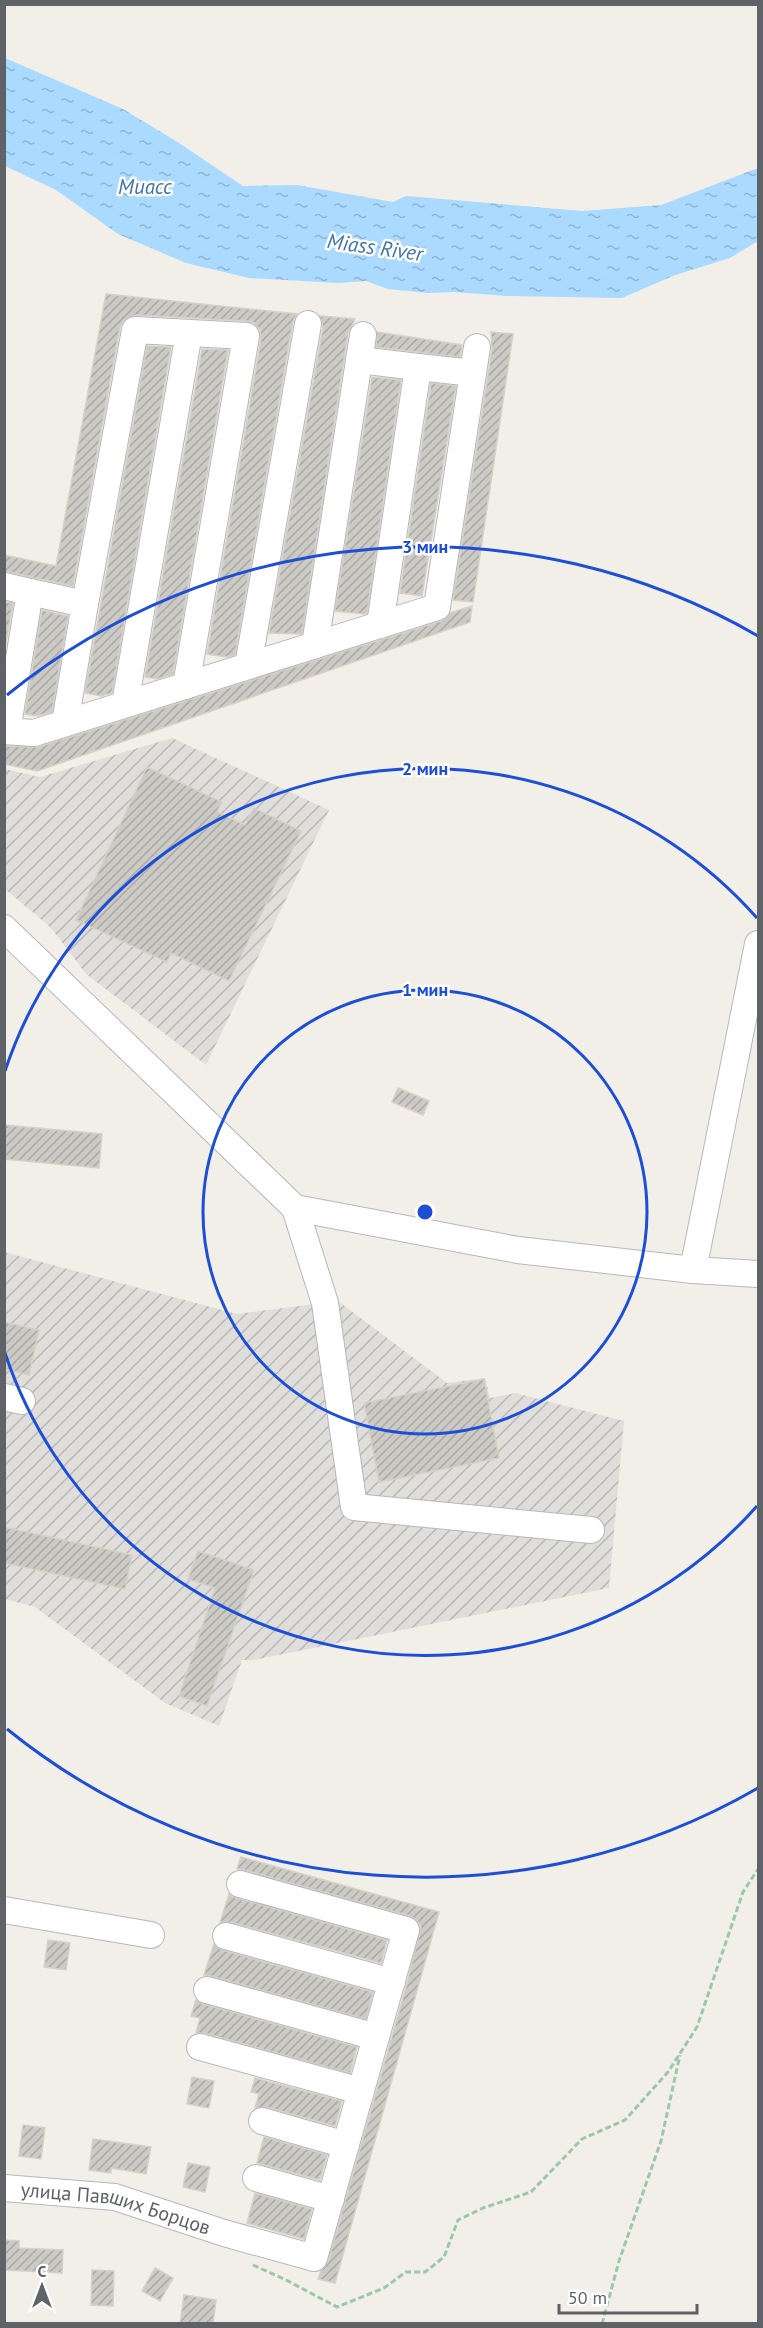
<svg xmlns="http://www.w3.org/2000/svg" width="763" height="2328" viewBox="0 0 763 2328" font-family="'PT Sans',sans-serif">
<style>
.industrial{fill:url(#industrial-furrows)}
.water{fill:url(#water-ripples)}
.building{fill:url(#building-hatch);stroke:#d6d1c6;stroke-width:1.5}
.lines{fill:none;stroke-linecap:round;stroke-linejoin:round}
.minor-casing{stroke:#b5b8bc;stroke-width:28}
.path{stroke:#9cc7a9;stroke-width:3;stroke-dasharray:6 3;stroke-linecap:butt}
.minor{stroke:#fff;stroke-width:26}
.ring{fill:none;stroke:#1d4ed8;stroke-width:3}
.labels{text-anchor:middle;dominant-baseline:central;stroke-width:5;stroke-linejoin:round;paint-order:stroke}
.street-label{font-size:20px;fill:#5f6368;stroke:#fff}
.water-label{font-size:21px;font-style:italic;fill:#4174aa;stroke:#fff}
.centre{fill:#1d4ed8;stroke:#fff;stroke-width:3}
.ring-label{font-size:18px;text-anchor:middle;font-weight:bold;fill:#1d4ed8;stroke:#fff;stroke-width:5;stroke-linejoin:round;paint-order:stroke}
</style>
<defs>
<pattern id="industrial-furrows" width="10" height="10" patternUnits="userSpaceOnUse" patternTransform="scale(1.5)"><rect width="10" height="10" fill="#e0deda"/><path d="M-1 1l2-2M0 10L10 0M9 11l2-2" fill="none" stroke="#b9b8b5"/></pattern>
<pattern id="water-ripples" width="26" height="14" patternUnits="userSpaceOnUse" patternTransform="scale(1.5)"><rect width="26" height="14" fill="#aadaff"/><path d="M2 4q2-2 4 0t4 0M15 11q2-2 4 0t4 0" fill="none" stroke="#8eb4d2"/></pattern>
<pattern id="building-hatch" width="6" height="6" patternUnits="userSpaceOnUse" patternTransform="scale(1.5)"><rect width="6" height="6" fill="#cccac5"/><path d="M-1 1l2-2M0 6l6-6M5 7l2-2" fill="none" stroke="#a9a8a4"/></pattern>
</defs>
<rect width="100%" height="100%" fill="#f1efe8"/>
<path class="industrial" d="M172,738L329,810L206,1065L86,974L51,928L5,889V769L40,777Z
M4,1252L237,1314L338,1301L447,1383L485,1378L490,1398L515,1393L624,1421L609,1588L254,1660H242L219,1726L165,1703L35,1607L5,1599Z"/>
<path class="water" d="M5,58L123,109L179,143L243,186L297,185L393,202L406,196L582,211L661,205L758,168V241L730,258L675,275L622,298L507,296L454,292L428,293L388,289L366,281L338,283L249,278L186,263L118,234L56,190L5,166Z"/>
<path class="building" d="M106,294L297,314L293,321L235,655L227,657L207,654L261,339L260,330L254,323L247,321L136,315L124,320L120,327L73,586L4,571V555L56,566Z
M320,316L355,319L348,333L302,634L269,633L323,327Z
M377,332L462,345L460,357L376,347Z
M491,332L513,334L473,602L453,600L492,349Z
M147,346L171,347L112,693L101,696L85,693Z
M202,349L228,350L173,674L157,679L145,677Z
M372,377L401,380L367,613L364,614L335,611Z
M431,383L456,386L422,596L400,593Z
M4,602L13,603L4,654Z
M472,606L470,622L37,771L4,764V746L38,747L441,621L450,613Z
M42,610L68,616L52,712L38,716L25,714Z
M147,767L222,802L217,812L245,825L254,808L301,831L229,981L171,953L167,962L76,920Z
M398,1088L429,1101L423,1115L392,1102Z
M4,1125L102,1134L99,1168L4,1159Z
M4,1322L39,1330L29,1375L4,1369Z
M484,1379L499,1458L379,1482L364,1403Z
M4,1527L132,1555L125,1589L4,1563Z
M198,1551L254,1570L207,1706L179,1696L215,1588L188,1579Z
M241,1857L439,1912L335,2283L318,2279L321,2271L328,2262L406,1987L421,1927L417,1920L410,1916L244,1870L237,1869Z
M229,1894L236,1898L387,1940L381,1963L230,1922L220,1923Z
M48,1940L70,1943L66,1970L44,1967Z
M214,1944L222,1950L373,1992L366,2019L211,1976L204,1975Z
M196,2000L203,2004L357,2047L350,2073L204,2033H196L200,2018L191,2016Z
M192,2077L214,2081L209,2108L187,2104Z
M255,2078L342,2101L335,2126L266,2107L255,2108L259,2094L251,2092Z
M23,2125L45,2128L41,2159L19,2156Z
M264,2137L327,2155L320,2180L257,2163Z
M93,2139L151,2147L146,2174L111,2168V2173L89,2170Z
M188,2163L210,2167L205,2192L183,2187Z
M255,2193L312,2209L304,2239L247,2223Z
M4,2240L19,2241V2248L63,2250L62,2273L4,2270Z
M155,2268L173,2278L160,2301L142,2291Z
M92,2270L114,2271L113,2306L91,2305Z
M184,2295L216,2300L213,2324H180Z"/>
<g class="lines">
<g class="minor-casing">
<g id="minor">
<path d="M359,360L418,367L380,625"/>
<path d="M418,367L473,373"/>
<path d="M4,586L30,592L7,731"/>
<path d="M30,592L85,604L65,723"/>
<path d="M85,604L135,330L246,336L186,686"/>
<path d="M315,645L363,335"/>
<path d="M248,666L308,324"/>
<path d="M125,704L189,333"/>
<path d="M4,731L34,733L437,607L477,347"/>
<path d="M4,928L295,1208L518,1250L693,1270L758,1274"/>
<path d="M295,1208L325,1303L354,1507L591,1530"/>
<path d="M693,1270L758,944"/>
<path d="M4,1397L22,1401"/>
<path d="M4,1910L151,1935"/>
<path d="M226,1936L392,1982"/>
<path d="M207,1990L376,2037"/>
<path d="M200,2047L361,2091"/>
<path d="M262,2121L346,2145"/>
<path d="M256,2178L331,2199"/>
<path id="s1" d="M4,2188L115,2197L224,2233L314,2258L406,1930L240,1884"/>
</g>
</g>
<path class="path" d="M253,2265L288,2281L337,2307L384,2288L406,2272H425L444,2257L458,2220L483,2208L531,2192L582,2139L625,2120L668,2072L697,2027L743,1892L758,1869
M602,2324L619,2261L661,2141L680,2055"/>
<use href="#minor" class="minor"/>
</g>
<g class="ring">
<circle cx="425" cy="1212" r="222"/>
<path d="M757 1506A443 443 0 0 1 5 1353M5 1071A443 443 0 0 1 757 918"/>
<path d="M758 1788A665 665 0 0 1 7 1729M7 695A665 665 0 0 1 758 636"/>
</g>
<g class="labels">
<g class="street-label">
<text stroke="none"><textPath href="#s1" startOffset="114">улица Павших Борцов</textPath></text>
</g>
<g class="water-label">
<text x="145" y="186">Миасс</text>
<text transform="translate(375 247) rotate(8)">Miass River</text>
</g>
</g>
<circle cx="425" cy="1212" r="9" class="centre"/>
<g class="ring-label">
<text x="425" y="553">3 мин</text>
<text x="425" y="775">2 мин</text>
<text x="425" y="996">1 мин</text>
</g>
<rect width="763" height="2328" fill="none" stroke="#5f6368" stroke-width="12"/>
<g transform="translate(42 2286)" stroke="#ffffff" stroke-width="4.5" paint-order="stroke">
<path d="M0-4.5L10 22L0 15L-10 22Z" fill="#5f6368"/>
<text y="-9" font-size="16" font-weight="bold" text-anchor="middle" fill="#5f6368">С</text>
</g>
<path d="M559 2304v9h138v-9" fill="none" stroke="#5f6368" stroke-width="3"/>
<text x="568" y="2304" font-size="18" fill="#5f6368" stroke="#ffffff" stroke-width="4.5" paint-order="stroke">50 m</text>
</svg>
